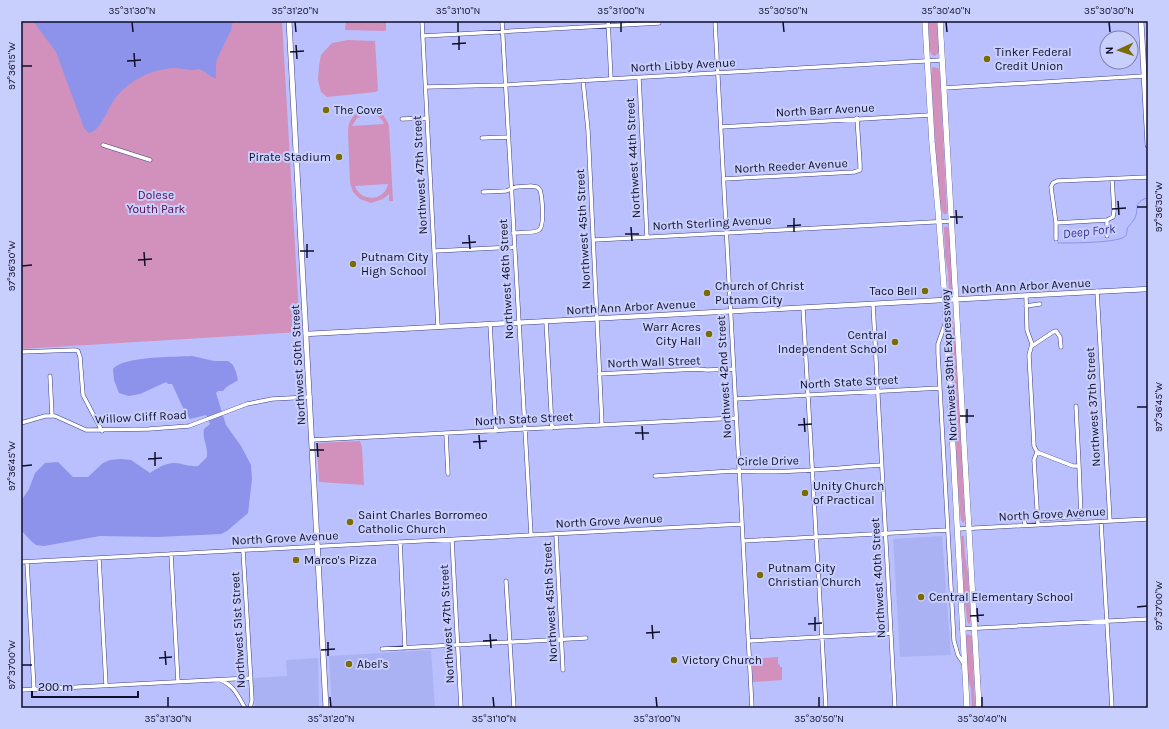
<svg xmlns="http://www.w3.org/2000/svg" width="1169" height="729" viewBox="0 0 1169 729" font-family="Karla,sans-serif">
<style>
.built{fill:#abb2f3}
.green{fill:#d290bc;fill-rule:evenodd}
.water{fill:#8d93ea}
.lines{fill:none;stroke-linecap:round;stroke-linejoin:round}
.stream{stroke:#8d93ea;stroke-width:1}
.minor-casing{stroke:#3f4082;stroke-width:4.5}
.tertiary-casing{stroke:#3f4082;stroke-width:5.5}
.secondary-casing{stroke:#3f4082;stroke-width:6}
.trunk-casing{stroke:#3f4082;stroke-width:6}
.minor{stroke:#fff;stroke-width:3.5}
.tertiary{stroke:#fff;stroke-width:4.5}
.secondary{stroke:#fff;stroke-width:5}
.trunk{stroke:#fff;stroke-width:5.5}
.ticks{fill:none;stroke:#0e0e2a;stroke-width:1.5}
.poi-dot{fill:#7a6b04;stroke:#c9cffd;stroke-width:1.5}
.labels{text-anchor:middle;dominant-baseline:central;stroke-width:4;stroke-linejoin:round;paint-order:stroke}
.poi-label{font-size:12px;fill:#0e0e2a;stroke:#c9cffd;text-anchor:start}
.street-label{font-size:12px;fill:#0e0e2a;stroke:#c9cffd}
.park-label{font-size:12px;fill:#560845;stroke:#c9cffd}
.water-label{font-size:13px;font-style:italic;fill:#3b3498;stroke:#c9cffd}
.neatline{fill:none;stroke:#0e0e2a;stroke-width:1.5}
.ticks-label{font-size:10px;text-anchor:middle;fill:#0e0e2a}
</style>
<rect width="100%" height="100%" fill="#b9c0fd"/>
<path class="built" d="M942,536L951,655L900,657L893,539Z
M431,650L435,708H332L329,656Z
M318,658L319,708H255L253,678L287,676L286,660Z"/>
<path class="green" d="M21,21H282L300,332L21,349Z
M346,21H386V29L385,31L345,30Z
M928,21H937L939,49L938,53L935,56L932,55L929,50Z
M348,40L375,41L378,90L376,92L327,97L321,92L318,80L319,66L321,55L332,43Z
M932,67L938,68L940,72L947,214H944L941,210L936,161L931,73Z
M370,109C380,111 386,116 389,126L393,201H389V194L383,199L371,203L360,199L353,192L350,183L348,130C349,116 358,110 370,109ZM366,113C374,113 381,116 384,124L352,126L357,118ZM388,184C385,201 361,203 355,186Z
M946,226L949,229L953,290L951,294L949,291L948,271L945,257L944,228Z
M950,306L951,308L956,343L965,520L963,523L961,520L958,489L948,310Z
M360,441L362,447L364,485L319,482L317,444L319,443Z
M961,536H964V538L965,556L968,572L971,621L969,625L967,621L964,591Z
M967,634L972,636L975,708H972L971,689L968,679L966,636Z
M778,657V664L780,665V667H782V680L753,682L752,659Z"/>
<path class="water" d="M33,21H233L231,30L217,59L216,64V78C210,78 207,72 201,70C197,68 196,70 192,70C187,70 180,68 174,68C151,69 128,81 114,100C108,108 100,132 89,133L84,128L56,52Z
M192,356L214,361H228L233,365L236,372L238,380C233,384 227,385 223,391H218L216,393L226,425L241,446L251,465L252,479L248,513L227,531L221,534L158,537L100,536L44,546L36,545L31,541L21,530V501L29,489L35,473L45,463L58,462L73,477H88L103,463L110,460L121,459L131,460L150,473C157,468 167,462 176,463C184,464 190,467 198,466L207,457C208,445 202,439 204,429L210,424L206,415L190,419C182,408 178,396 172,384H168L166,382L140,394L129,396L119,393L114,380L113,369C123,356 175,357 192,356Z"/>
<g class="lines">
<path class="stream" d="M1058,243C1071,243 1115,243 1124,237C1127,235 1127,232 1127,229C1129,225 1133,222 1135,218C1139,209 1133,202 1147,198"/>
<g class="minor-casing">
<path id="minor" d="M422,21L438,327
M502,21L531,535
M608,21L611,79
M715,21L752,708
M423,36L659,23V21
M639,78L647,237
M583,80L588,130L602,425
M426,87L505,85L942,60
M944,88L1144,76
M402,119L427,118
M721,127L930,115
M482,138L508,137
M103,145L150,160
M724,179L854,172L860,170V164L857,118
M483,192L506,191L516,187L531,186L537,187L540,190C542,196 545,226 539,230C533,234 520,232 513,233
M1107,220V236
M1056,223L1107,220L1113,217L1114,211L1112,179
M1056,239V223L1051,187L1053,183L1057,181L1148,177
M594,240L952,221
M435,251L514,247
M1097,291L1110,521
M1026,296L1027,330L1032,344L1029,355L1034,446L1037,452L1034,460L1038,524
M873,304L895,708
M1026,306L1040,304
M803,308L826,708
M546,321L552,428
M490,324L496,431
M945,324L938,344V353L954,641L958,655L964,664
M1032,346L1053,332L1056,331L1060,337L1061,347
M21,352L75,350L78,351L80,357L83,395L102,431
M599,374L697,369L707,370L734,369
M50,376L52,416
M735,399L940,388
M21,423L45,416H55L86,430L149,429L189,426L247,404L272,399L310,397
M446,433L448,474
M312,440L736,418
M1037,452L1073,466H1079L1076,406
M655,476L733,471C783,474 832,468 882,465
M1024,513L1025,525
M1038,519L1081,516L1079,466
M1101,522L1112,708
M958,529L1148,519
M556,534L563,670
M452,540L461,708
M743,541L947,530
M400,542L405,648
M243,550L252,700L250,708
M171,554L178,682
M99,558L106,685
M21,562L742,524
M27,562L34,689
M506,581L514,708
M962,629L1148,619
M749,641L891,633
M382,649L586,638
M220,680C234,685 238,696 245,708
M21,690L251,678"/>
</g>
<g class="tertiary-casing">
<path id="tertiary" d="M306,334L1148,289"/>
</g>
<g class="secondary-casing">
<path id="secondary" d="M289,21L326,708
M1141,21L1148,145"/>
</g>
<g class="trunk-casing">
<path id="trunk" d="M925,21L932,142L939,221L945,300L967,708
M940,21L979,708"/>
</g>
<use href="#minor" class="minor"/>
<use href="#tertiary" class="tertiary"/>
<use href="#secondary" class="secondary"/>
<use href="#trunk" class="trunk"/>
</g>
<path class="ticks" d="M132,22L133,32M295,22L296,32M458,22V32M621,22V32M783,22L784,32M946,22L947,32M1109,22L1110,32M459,36V50M452,44L466,43M296,45L297,59M290,52L304,51M134,53L135,67M127,61L141,60M22,66H32M1118,201L1119,215M1137,207H1147M1112,209L1126,208M956,210L957,224M950,217H963M794,218V232M787,226L801,225M631,227L632,241M625,234H639M469,235L470,249M462,243L476,242M307,244V258M300,251H314M144,252L145,266M138,260L152,259M22,266L32,265M1137,407H1147M967,409V423M960,416H974M804,418L805,432M798,425L812,424M642,426L643,440M635,433H649M479,435L480,449M473,442L487,441M317,443L318,457M310,450H324M155,452V466M148,459L162,458M22,466L32,465M1137,607L1147,606M977,608L978,622M970,616L984,615M815,617V631M808,624L822,623M652,625L653,639M646,633L660,632M490,634L491,648M483,641L497,640M328,642V656M321,650L335,649M165,651L166,665M159,658L172,657M22,665H32M168,697V707M330,697L331,707M493,697L494,707M656,697L657,707M819,697V707M982,697V707"/>
<g class="poi-dot">
<circle cx="987" cy="59" r="4"/>
<circle cx="326" cy="110" r="4"/>
<circle cx="339" cy="157" r="4"/>
<circle cx="353" cy="264" r="4"/>
<circle cx="925" cy="291" r="4"/>
<circle cx="707" cy="293" r="4"/>
<circle cx="709" cy="334" r="4"/>
<circle cx="895" cy="342" r="4"/>
<circle cx="805" cy="493" r="4"/>
<circle cx="350" cy="522" r="4"/>
<circle cx="296" cy="560" r="4"/>
<circle cx="760" cy="575" r="4"/>
<circle cx="921" cy="597" r="4"/>
<circle cx="674" cy="660" r="4"/>
<circle cx="349" cy="664" r="4"/>
</g>
<g class="labels">
<g class="poi-label">
<text x="995" y="52">Tinker Federal<tspan x="995" dy="14">Credit Union</tspan></text>
<text x="334" y="110">The Cove</text>
<text x="331" y="157" text-anchor="end">Pirate Stadium</text>
<text x="361" y="257">Putnam City<tspan x="361" dy="14">High School</tspan></text>
<text x="715" y="286">Church of Christ<tspan x="715" dy="14">Putnam City</tspan></text>
<text x="917" y="291" text-anchor="end">Taco Bell</text>
<text x="701" y="327" text-anchor="end">Warr Acres<tspan x="701" dy="14">City Hall</tspan></text>
<text x="887" y="335" text-anchor="end">Central<tspan x="887" dy="14">Independent School</tspan></text>
<text x="813" y="486">Unity Church<tspan x="813" dy="14">of Practical</tspan></text>
<text x="358" y="515">Saint Charles Borromeo<tspan x="358" dy="14">Catholic Church</tspan></text>
<text x="304" y="560">Marco's Pizza</text>
<text x="768" y="568">Putnam City<tspan x="768" dy="14">Christian Church</tspan></text>
<text x="929" y="597">Central Elementary School</text>
<text x="682" y="660">Victory Church</text>
<text x="357" y="664">Abel's</text>
</g>
<g class="street-label">
<text transform="translate(683 65) rotate(-3)">North Libby Avenue</text>
<text transform="translate(825 110) rotate(-3)">North Barr Avenue</text>
<text transform="translate(633 158) rotate(-93)">Northwest 44th Street</text>
<text transform="translate(791 166) rotate(-3)">North Reeder Avenue</text>
<text transform="translate(420 175) rotate(-93)">Northwest 47th Street</text>
<text transform="translate(712 223) rotate(-3)">North Sterling Avenue</text>
<text transform="translate(583 229) rotate(-93)">Northwest 45th Street</text>
<text transform="translate(506 279) rotate(-93)">Northwest 46th Street</text>
<text transform="translate(1026 286) rotate(-3)">North Ann Arbor Avenue</text>
<text transform="translate(631 307) rotate(-3)">North Ann Arbor Avenue</text>
<text transform="translate(654 362) rotate(-2)">North Wall Street</text>
<text transform="translate(298 365) rotate(-93)">Northwest 50th Street</text>
<text transform="translate(949 365) rotate(-93)">Northwest 39th Expressway</text>
<text transform="translate(724 377) rotate(-93)">Northwest 42nd Street</text>
<text transform="translate(849 382) rotate(-3)">North State Street</text>
<text transform="translate(1093 407) rotate(-93)">Northwest 37th Street</text>
<text transform="translate(141 417) rotate(-3)">Willow Cliff Road</text>
<text transform="translate(524 419) rotate(-3)">North State Street</text>
<text transform="translate(768 461) rotate(-1)">Circle Drive</text>
<text transform="translate(1052 514) rotate(-3)">North Grove Avenue</text>
<text transform="translate(609 521) rotate(-3)">North Grove Avenue</text>
<text transform="translate(285 538) rotate(-3)">North Grove Avenue</text>
<text transform="translate(878 578) rotate(-93)">Northwest 40th Street</text>
<text transform="translate(550 602) rotate(-93)">Northwest 45th Street</text>
<text transform="translate(447 624) rotate(-93)">Northwest 47th Street</text>
<text transform="translate(238 630) rotate(-93)">Northwest 51st Street</text>
</g>
<g class="park-label">
<text x="156" y="195">Dolese<tspan x="156" dy="14">Youth Park</tspan></text>
</g>
<g class="water-label">
<text transform="translate(1089 231) rotate(-6)">Deep Fork</text>
</g>
</g>
<rect width="1169" height="729" fill="none" stroke="#c9cffd" stroke-width="44"/>
<g transform="translate(1119 50) rotate(267)"><circle r="19" fill="#c9cffd" stroke="#7e82a9"/>
<path d="M0-3L7 15L0 10L-7 15Z" fill="#7a6b04"/>
<text y="-6" font-size="11" font-weight="bold" text-anchor="middle" fill="#0e0e2a">N</text>
</g>
<path d="M32 691v6h106v-6" fill="none" stroke="#0e0e2a" stroke-width="2"/>
<text x="38" y="691" font-size="12" fill="#0e0e2a" stroke="#c9cffd" stroke-width="3" paint-order="stroke">200 m</text>
<rect x="22" y="22" width="1125" height="685" class="neatline"/>
<g class="ticks-label">
<text x="132" y="14">35°31'30"N</text>
<text x="295" y="14">35°31'20"N</text>
<text x="458" y="14">35°31'10"N</text>
<text x="621" y="14">35°31'00"N</text>
<text x="783" y="14">35°30'50"N</text>
<text x="946" y="14">35°30'40"N</text>
<text x="1109" y="14">35°30'30"N</text>
<text transform="translate(11 66) rotate(-90)" y="4">97°36'15"W</text>
<text transform="translate(1158 207) rotate(-90)" y="4">97°36'30"W</text>
<text transform="translate(11 266) rotate(-90)" y="4">97°36'30"W</text>
<text transform="translate(1158 407) rotate(-90)" y="4">97°36'45"W</text>
<text transform="translate(11 466) rotate(-90)" y="4">97°36'45"W</text>
<text transform="translate(1158 606) rotate(-90)" y="4">97°37'00"W</text>
<text transform="translate(11 665) rotate(-90)" y="4">97°37'00"W</text>
<text x="168" y="722">35°31'30"N</text>
<text x="331" y="722">35°31'20"N</text>
<text x="494" y="722">35°31'10"N</text>
<text x="657" y="722">35°31'00"N</text>
<text x="819" y="722">35°30'50"N</text>
<text x="982" y="722">35°30'40"N</text>
</g>
</svg>
